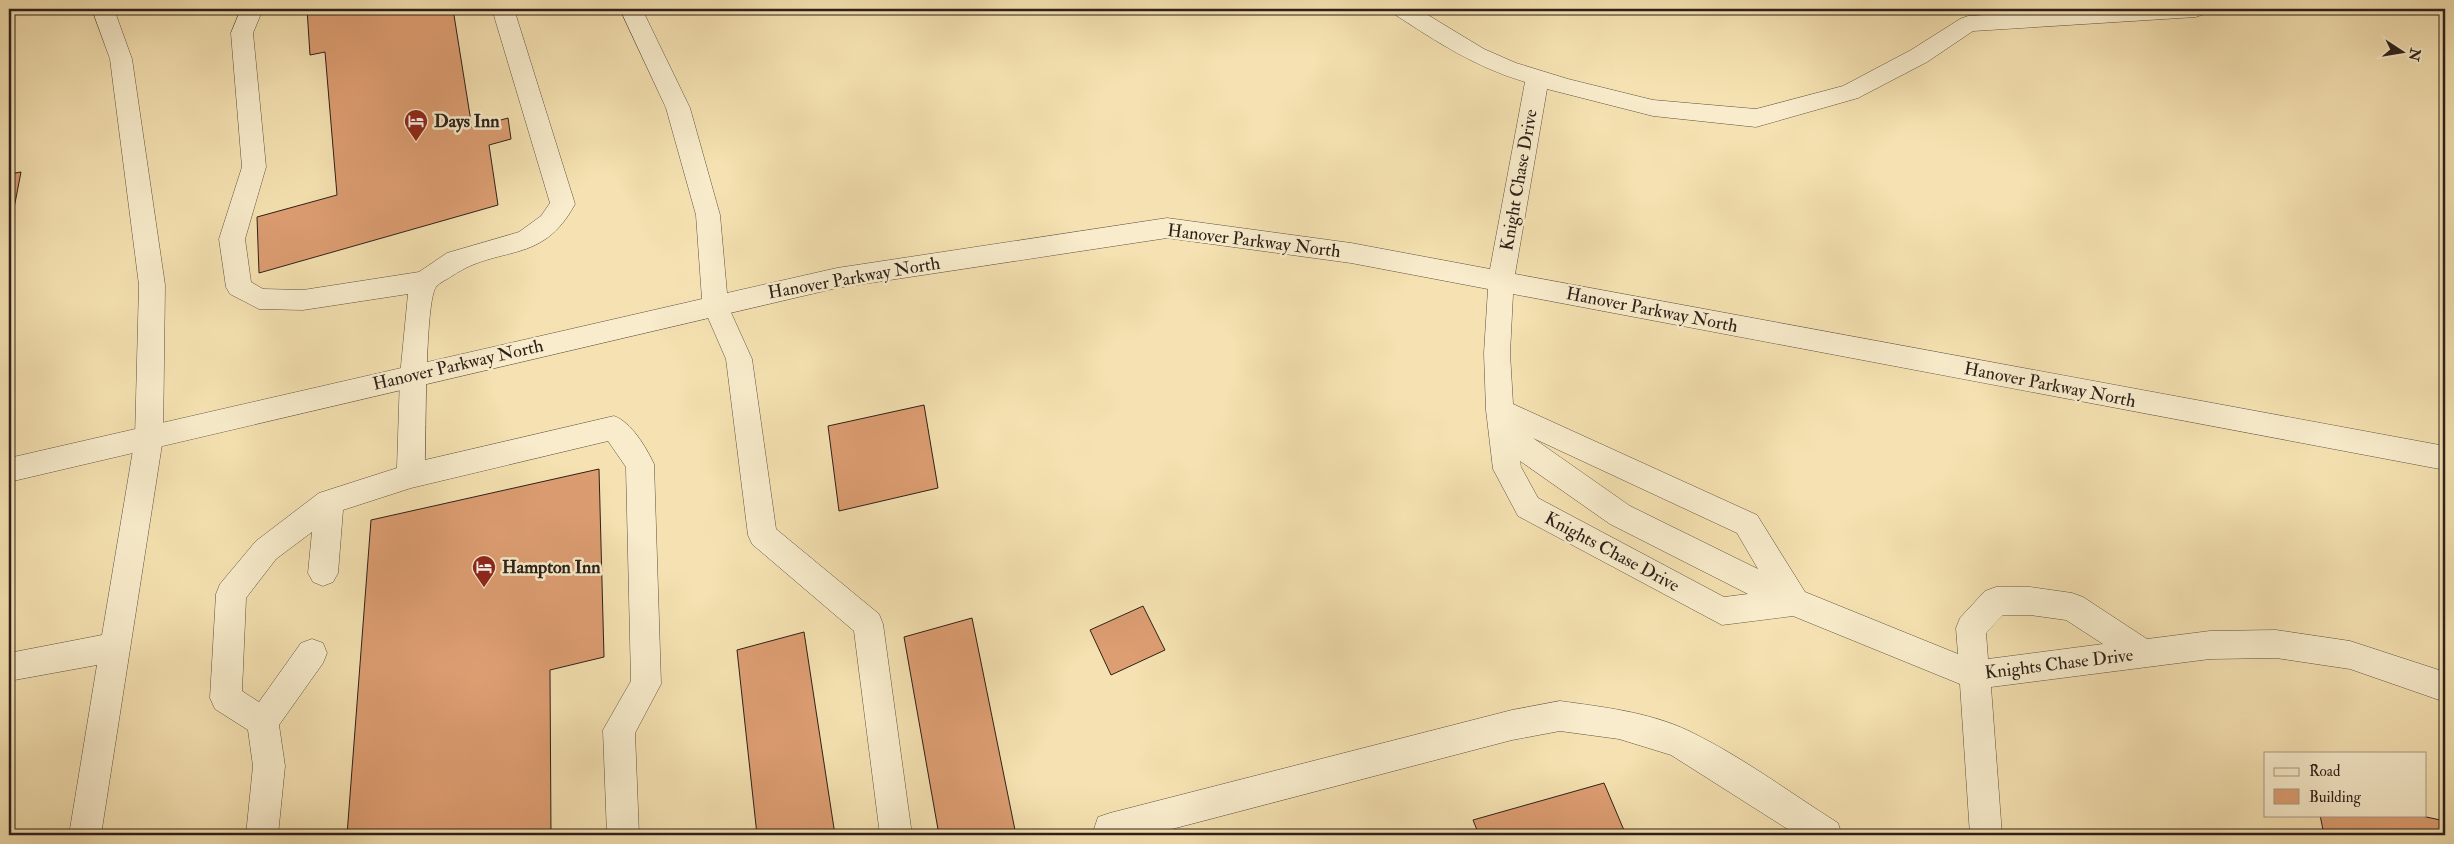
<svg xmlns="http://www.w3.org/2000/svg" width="2454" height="844" viewBox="0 0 2454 844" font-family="'IM FELL Double Pica',serif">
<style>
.building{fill:#dd9e72;stroke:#2c201a}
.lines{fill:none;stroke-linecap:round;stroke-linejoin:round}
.lane-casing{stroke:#5e5040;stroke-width:1}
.street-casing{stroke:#5e5040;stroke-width:1}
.lane{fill:#f8eccc;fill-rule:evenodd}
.street{fill:#f8eccc;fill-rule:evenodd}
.labels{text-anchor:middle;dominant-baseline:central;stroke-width:5;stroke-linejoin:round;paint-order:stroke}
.poi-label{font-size:18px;font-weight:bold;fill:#2c201a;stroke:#f8eccc;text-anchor:start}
.street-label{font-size:18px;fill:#2c201a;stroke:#f8eccc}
</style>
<rect width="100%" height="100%" fill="#f5e1b1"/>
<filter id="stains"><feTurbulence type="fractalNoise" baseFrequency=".004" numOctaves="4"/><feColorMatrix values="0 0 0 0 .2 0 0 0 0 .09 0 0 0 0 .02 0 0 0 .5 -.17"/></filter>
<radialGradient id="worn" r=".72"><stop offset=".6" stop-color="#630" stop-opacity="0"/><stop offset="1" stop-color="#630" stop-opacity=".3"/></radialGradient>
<path class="building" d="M307,9H453L472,128L508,118L511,139L489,145L498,205L259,273L257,217L337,195L325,52L310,55Z
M21,172L9,234V174Z
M924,405L938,488L839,511L828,426Z
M599,469L604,657L550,670L551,835H347L371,520Z
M1143,606L1165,650L1111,675L1090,630Z
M972,618L1016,835H939L904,637Z
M804,632L835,835H757L737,650Z
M1604,783L1626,835H1479L1473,820Z
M2320,815H2417L2445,821V835H2324Z"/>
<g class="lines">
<g class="lane-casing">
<path id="lane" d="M92,9H114L132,59L165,285L163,438L101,835H69L97,665L9,681V653L102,635L135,438L139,285L110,59Z
M241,9H263L253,33L266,167L245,239L251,282L263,289L303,290L419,272L447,253L519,232L541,216L550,203L492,9H514L575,204C542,266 499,244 452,276C448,279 440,282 436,287C425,301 426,435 425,460L614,416C631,422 646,447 654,464L661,684L635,733L639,835H607L603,730L631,681L626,467L608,441L411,488L343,510L338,573L333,582L323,586L313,582L308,573L312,532L276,559L246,598L242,691L259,702L301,643L312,639L323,643L327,653L323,663L279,725L285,766L278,835H246L253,766L248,730L215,709L210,698L216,594L220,584L256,541L319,493L397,468L400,376L408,294L303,310L259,309L230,294L226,287L219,239L242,167L231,33Z
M715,294L724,297L752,359L776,529L879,614L883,624L912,835H880L854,631L752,544L748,535L726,359L702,304L706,297Z"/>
</g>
<g class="street-casing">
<path id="street" d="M620,9H642L690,108L720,215L727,293L837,268L1167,218L1351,243L1490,269L1525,82C1475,67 1437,42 1394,14L1391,9H1418L1484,49L1516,63L1568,79L1653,100L1756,109L1843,86L1911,50L1960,19L1968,16L2084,9H2207L2204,14L2196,17L1973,31L1927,62L1858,98L1756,127L1653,116L1547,89L1515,274L2445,446V470L1513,294L1510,353L1513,404L1757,515L1805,592L1958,654L1956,628L1960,618L1985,591L1996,587H2030L2072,593L2083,597L2147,639L2210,631L2276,630L2350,641L2445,672V702L2350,669L2276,658L2210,659L1991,687L2002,835H1970L1960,684L1793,616L1722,625L1518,516L1493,469L1486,410L1484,353L1488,289L1351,263L1167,238L837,288L9,482V458L702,299L696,215L666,108ZM1533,438L1737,533L1758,569L1630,506ZM1520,461L1610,524L1748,594L1724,597L1538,498L1521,467ZM2003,615H2030L2066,620L2103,644L1988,659L1986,633Z
M1560,701C1603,707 1649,712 1689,731C1741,756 1789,792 1838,823L1842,835H1797L1671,755L1619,739L1560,731L1512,740L1149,835H1096L1094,829L1098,817L1110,813L1512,710Z"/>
</g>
<use href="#lane" class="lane"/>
<use href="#street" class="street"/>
</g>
<defs>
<g id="hotel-pin" transform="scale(1.25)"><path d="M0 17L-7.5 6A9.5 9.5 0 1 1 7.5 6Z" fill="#8f2418" stroke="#f8eccc"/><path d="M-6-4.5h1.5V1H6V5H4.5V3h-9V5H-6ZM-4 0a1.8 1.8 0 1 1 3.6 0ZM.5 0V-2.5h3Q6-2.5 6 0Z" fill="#fff"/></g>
</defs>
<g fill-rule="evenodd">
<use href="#hotel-pin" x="416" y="121"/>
<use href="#hotel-pin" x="484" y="567"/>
</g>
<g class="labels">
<g class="poi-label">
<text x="434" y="121">Days Inn</text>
<text x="502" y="567">Hampton Inn</text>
</g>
<g class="street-label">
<text transform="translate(1519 180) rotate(-80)">Knight Chase Drive</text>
<text transform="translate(1254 241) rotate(7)">Hanover Parkway North</text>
<text transform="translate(854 278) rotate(-10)">Hanover Parkway North</text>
<text transform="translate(1652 310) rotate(11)">Hanover Parkway North</text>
<text transform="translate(458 365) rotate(-13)">Hanover Parkway North</text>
<text transform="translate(2050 385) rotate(11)">Hanover Parkway North</text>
<text transform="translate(1612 552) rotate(28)">Knights Chase Drive</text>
<text transform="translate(2059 664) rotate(-7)">Knights Chase Drive</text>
</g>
</g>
<rect width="2454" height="844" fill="none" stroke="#f5e1b1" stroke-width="30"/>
<rect x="10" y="10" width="2434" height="824" fill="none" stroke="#2c201a" stroke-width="2.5"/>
<rect x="15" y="15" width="2424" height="814" fill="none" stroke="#2c201a"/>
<rect x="2264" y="752" width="162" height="65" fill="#f8eccc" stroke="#a69a85"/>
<rect x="2274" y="768" width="25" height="8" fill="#f8eccc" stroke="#a69a85"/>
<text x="2309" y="776" font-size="15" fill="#2c201a">Road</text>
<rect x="2274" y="789" width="25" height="15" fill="#dd9e72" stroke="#a69a85"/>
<text x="2309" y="802" font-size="15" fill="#2c201a">Building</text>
<g transform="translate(2402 52) rotate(102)" stroke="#f8eccc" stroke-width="4" paint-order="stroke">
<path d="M0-4L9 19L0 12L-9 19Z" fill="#2c201a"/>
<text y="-8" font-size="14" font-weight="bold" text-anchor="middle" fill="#2c201a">N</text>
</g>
<rect width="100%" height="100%" filter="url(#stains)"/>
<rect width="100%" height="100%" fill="url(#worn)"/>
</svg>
